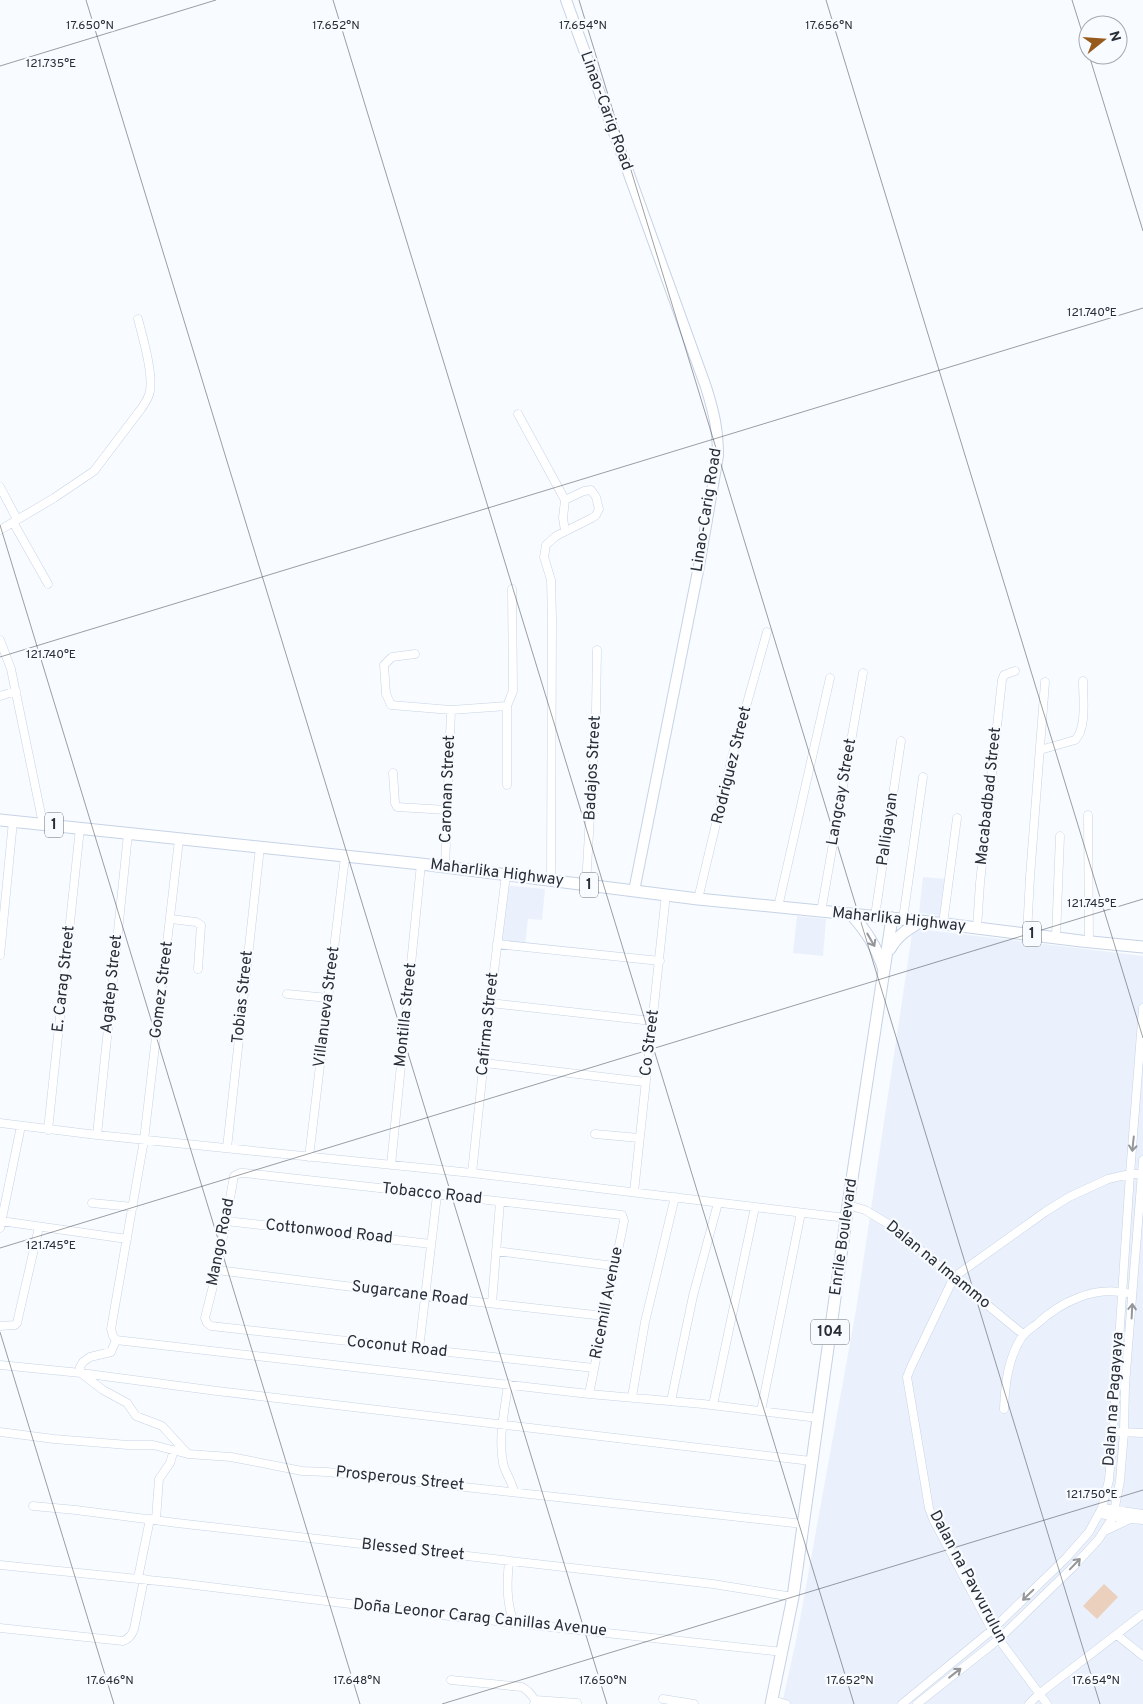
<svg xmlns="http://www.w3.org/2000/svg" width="1143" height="1704" viewBox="0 0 1143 1704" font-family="Overpass,sans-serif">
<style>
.built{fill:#eaf1fc}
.green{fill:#ebd1bd}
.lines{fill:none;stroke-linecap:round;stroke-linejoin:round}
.minor-casing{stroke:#c6d3e6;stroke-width:9}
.major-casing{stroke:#c6d3e6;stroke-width:12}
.highway-casing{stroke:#c6d3e6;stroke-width:13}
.minor{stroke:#fff;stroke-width:8}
.major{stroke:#fff;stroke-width:10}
.highway{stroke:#fff;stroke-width:11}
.oneway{stroke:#94969a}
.ticks{fill:none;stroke:#292e36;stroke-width:1;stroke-opacity:0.45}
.labels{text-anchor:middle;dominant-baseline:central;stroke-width:4.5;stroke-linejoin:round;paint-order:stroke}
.shield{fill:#f8fbff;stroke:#676c72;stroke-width:1}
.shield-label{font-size:15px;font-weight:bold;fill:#292e36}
.street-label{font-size:16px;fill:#292e36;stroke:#f8fbff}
.ticks-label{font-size:12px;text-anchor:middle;fill:#292e36;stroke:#f8fbff;stroke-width:4.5;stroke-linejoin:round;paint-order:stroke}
</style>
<rect width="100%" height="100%" fill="#f8fbff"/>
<path class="built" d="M923,877L946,879L942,916L919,913Z
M504,885L545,889L542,920L528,919L525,946L498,943Z
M797,916L826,919L823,956L793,953Z
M918,929L1143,956V1704H782L797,1636L856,1310L912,934Z"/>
<path class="green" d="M1104,1584L1118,1597L1097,1619L1083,1606Z"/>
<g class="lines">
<g class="minor-casing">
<path id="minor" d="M518,414L565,500L584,491L591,490L596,497L599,509L596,515L592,518L556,536L546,545L544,557L551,580L552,619L551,879
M0,487L17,519
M565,500L563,518L565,531
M13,522L48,584
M0,530L54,498L94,471L141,409C145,403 149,398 150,391C153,372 143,338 138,319
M0,640L11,669L43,824
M415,654L392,657L384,665L386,694L391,705L451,710L507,706L513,691L512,589
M0,696L16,691
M1040,750L1075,740C1087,729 1083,697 1083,681
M393,773L395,803L397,807L447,810
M507,785V706
M1088,815L1089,942
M179,840L144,1140L111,1329L113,1336L116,1340L589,1394L703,1404L818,1418
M445,867L451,710
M586,885L596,711L597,650
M698,899L733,753L767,632
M778,907L830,678
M821,912L863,673
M875,916L901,741
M171,919L196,922L201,925L198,969
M903,919L923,777
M943,924L957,818
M977,928L980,883L1002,680L1004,675L1015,671
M1027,934L1030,877L1045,682
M1056,937L1060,836
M497,944L660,961
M0,955L13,821
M287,994L328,998
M490,1003L652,1021
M484,1063L645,1082
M0,1123L97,1135L472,1173L846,1218
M48,1130L80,828
M595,1134L639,1138
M97,1135L128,834
M227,1148L260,847
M309,1157L345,857
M391,1165L421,864
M472,1173L490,1003L506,875
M634,1192L666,894
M92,1203L133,1207
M848,1205L865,1210L890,1225L1024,1335
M1,1221L127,1239
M226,1221L431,1244
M0,1228L21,1126
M496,1251L614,1266
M217,1270L425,1296L604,1316
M492,1303L500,1202
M0,1326L15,1325L17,1323L39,1227
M116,1340L111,1352L90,1357L83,1362L80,1367L81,1373L103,1390L127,1403L136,1416L162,1426L187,1453
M419,1349L437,1195
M0,1365L81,1373L217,1391L811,1461
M508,1384C505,1409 498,1438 503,1463C505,1473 512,1481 514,1492
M589,1394L624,1221L622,1215L244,1173H240L234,1176L217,1270L205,1318L207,1323L211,1326L594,1368
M632,1397L645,1322L675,1197
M671,1401L693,1296L718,1203
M713,1405L755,1207
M1004,1409C1005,1384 1008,1357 1023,1335C1027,1331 1033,1327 1038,1323C1061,1302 1094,1286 1126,1293
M761,1411L801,1213
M0,1432L54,1439L128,1445H153L188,1454L231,1457L302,1471L327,1472L803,1524
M1120,1432L1143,1433
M33,1506L76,1510L177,1523L713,1584L793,1597
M1102,1508L1143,1514
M1100,1514L1130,1519L1143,1520
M156,1519L159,1479L170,1463L174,1450
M1105,1531L1130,1519
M509,1561C507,1582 506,1602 514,1623
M0,1565L178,1583L449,1616L783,1652
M138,1578L150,1519
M0,1628L123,1641C129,1639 132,1635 134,1629L144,1579
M1117,1635L1143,1656
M451,1680L522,1687C528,1690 531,1694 535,1700L534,1704
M663,1699L694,1704
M535,1700L577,1703
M772,1700L786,1704
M902,1704L992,1630L1066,1558L1089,1532L1102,1508L1109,1480L1113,1431L1130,1174L1143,1008
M917,1704L999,1639L1073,1567L1098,1540L1113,1517L1120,1481L1124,1432L1125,1385L1143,1160
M1029,1704L1039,1694L1143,1614
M1047,1704L992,1630L933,1519L929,1508L907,1377L911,1367L954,1277L1045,1212L1069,1197L1108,1179L1130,1174H1142"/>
</g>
<g class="major-casing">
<path id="major" d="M566,0L706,387C714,413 718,429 718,456L699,566L634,891"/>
</g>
<g class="highway-casing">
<path id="highway" d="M0,820L421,864L698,899L921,921L1081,941L1143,947
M851,914C867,932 876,946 884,970
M890,949C897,936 908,929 921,921
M771,1704L793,1597L848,1205L892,918"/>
</g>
<use href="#minor" class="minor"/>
<use href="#major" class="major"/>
<use href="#highway" class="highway"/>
</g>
<defs><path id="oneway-shaft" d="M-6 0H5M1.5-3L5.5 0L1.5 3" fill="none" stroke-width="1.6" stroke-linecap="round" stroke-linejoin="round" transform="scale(1.25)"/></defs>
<g class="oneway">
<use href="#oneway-shaft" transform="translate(871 940) rotate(60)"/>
<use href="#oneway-shaft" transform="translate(1133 1144) rotate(96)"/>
<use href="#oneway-shaft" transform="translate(1132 1311) rotate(-87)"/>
<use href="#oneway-shaft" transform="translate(1075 1564) rotate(-46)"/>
<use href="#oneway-shaft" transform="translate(1028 1595) rotate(136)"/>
<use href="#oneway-shaft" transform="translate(955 1673) rotate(-38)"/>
</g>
<path class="ticks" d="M86,0L607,1704M333,0L854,1704M579,0L1100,1704M826,0L1143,1038M1072,0L1088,51M1089,55L1143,231M0,66L216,0M0,525L360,1704M0,657L1143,308M0,1248L1143,899M0,1332L114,1704M442,1704L1143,1490"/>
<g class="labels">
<g class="shield">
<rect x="45" y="812.5" width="18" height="25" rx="4"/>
<rect x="580" y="872.5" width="18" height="25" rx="4"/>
<rect x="1023" y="921.5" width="18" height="25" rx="4"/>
<rect x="811" y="1319.5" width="38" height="25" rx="4"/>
</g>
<g class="shield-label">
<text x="54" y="825">1</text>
<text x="589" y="885">1</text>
<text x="1032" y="934">1</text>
<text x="830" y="1332">104</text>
</g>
<g class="street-label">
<text transform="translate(606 111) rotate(70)">Linao-Carig Road</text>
<text transform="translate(707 510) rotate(-81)">Linao-Carig Road</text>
<text transform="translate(732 765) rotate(-76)">Rodriguez Street</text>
<text transform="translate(593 768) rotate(-87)">Badajos Street</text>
<text transform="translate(448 789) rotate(-88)">Caronan Street</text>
<text transform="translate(842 792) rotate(-80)">Langcay Street</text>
<text transform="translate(989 796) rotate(-84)">Macabadbad Street</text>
<text transform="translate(888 829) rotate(-82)">Palligayan</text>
<text transform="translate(497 873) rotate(7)">Maharlika Highway</text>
<text transform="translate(899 920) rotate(6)">Maharlika Highway</text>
<text transform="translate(64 979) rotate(-84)">E. Carag Street</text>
<text transform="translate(112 984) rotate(-84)">Agatep Street</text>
<text transform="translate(162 990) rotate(-83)">Gomez Street</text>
<text transform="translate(243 997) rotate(-84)">Tobias Street</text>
<text transform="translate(327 1007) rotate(-83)">Villanueva Street</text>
<text transform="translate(406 1015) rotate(-84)">Montilla Street</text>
<text transform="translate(488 1024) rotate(-84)">Cafirma Street</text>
<text transform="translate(650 1043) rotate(-83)">Co Street</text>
<text transform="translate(432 1194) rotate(6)">Tobacco Road</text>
<text transform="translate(329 1232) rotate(6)">Cottonwood Road</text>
<text transform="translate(844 1237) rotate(-82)">Enrile Boulevard</text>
<text transform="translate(221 1242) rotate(-79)">Mango Road</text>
<text transform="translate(938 1265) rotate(39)">Dalan na Imammo</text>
<text transform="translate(410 1294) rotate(7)">Sugarcane Road</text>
<text transform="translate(607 1303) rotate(-79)">Ricemill Avenue</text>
<text transform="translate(397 1347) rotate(6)">Coconut Road</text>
<text transform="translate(1114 1399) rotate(-86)">Dalan na Pagayaya</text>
<text transform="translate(400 1479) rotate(6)">Prosperous Street</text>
<text transform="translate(413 1550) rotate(6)">Blessed Street</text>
<text transform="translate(968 1577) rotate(62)">Dalan na Pavvurulun</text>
<text transform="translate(480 1618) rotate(6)">Doña Leonor Carag Canillas Avenue</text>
</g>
</g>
<g class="ticks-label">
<text x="90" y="29">17.650°N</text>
<text x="336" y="29">17.652°N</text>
<text x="583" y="29">17.654°N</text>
<text x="829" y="29">17.656°N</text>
<text x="51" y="67">121.735°E</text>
<text x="1092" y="316">121.740°E</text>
<text x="51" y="658">121.740°E</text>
<text x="1092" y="907">121.745°E</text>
<text x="51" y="1249">121.745°E</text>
<text x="1092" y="1498">121.750°E</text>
<text x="110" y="1684">17.646°N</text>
<text x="357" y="1684">17.648°N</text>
<text x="603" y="1684">17.650°N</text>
<text x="850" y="1684">17.652°N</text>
<text x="1096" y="1684">17.654°N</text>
</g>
<g transform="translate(1103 40) rotate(73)"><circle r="24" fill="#f8fbff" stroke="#a5a9af"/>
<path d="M0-4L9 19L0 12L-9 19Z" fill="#975a1d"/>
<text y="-8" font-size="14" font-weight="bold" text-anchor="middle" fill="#292e36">N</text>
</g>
</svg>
